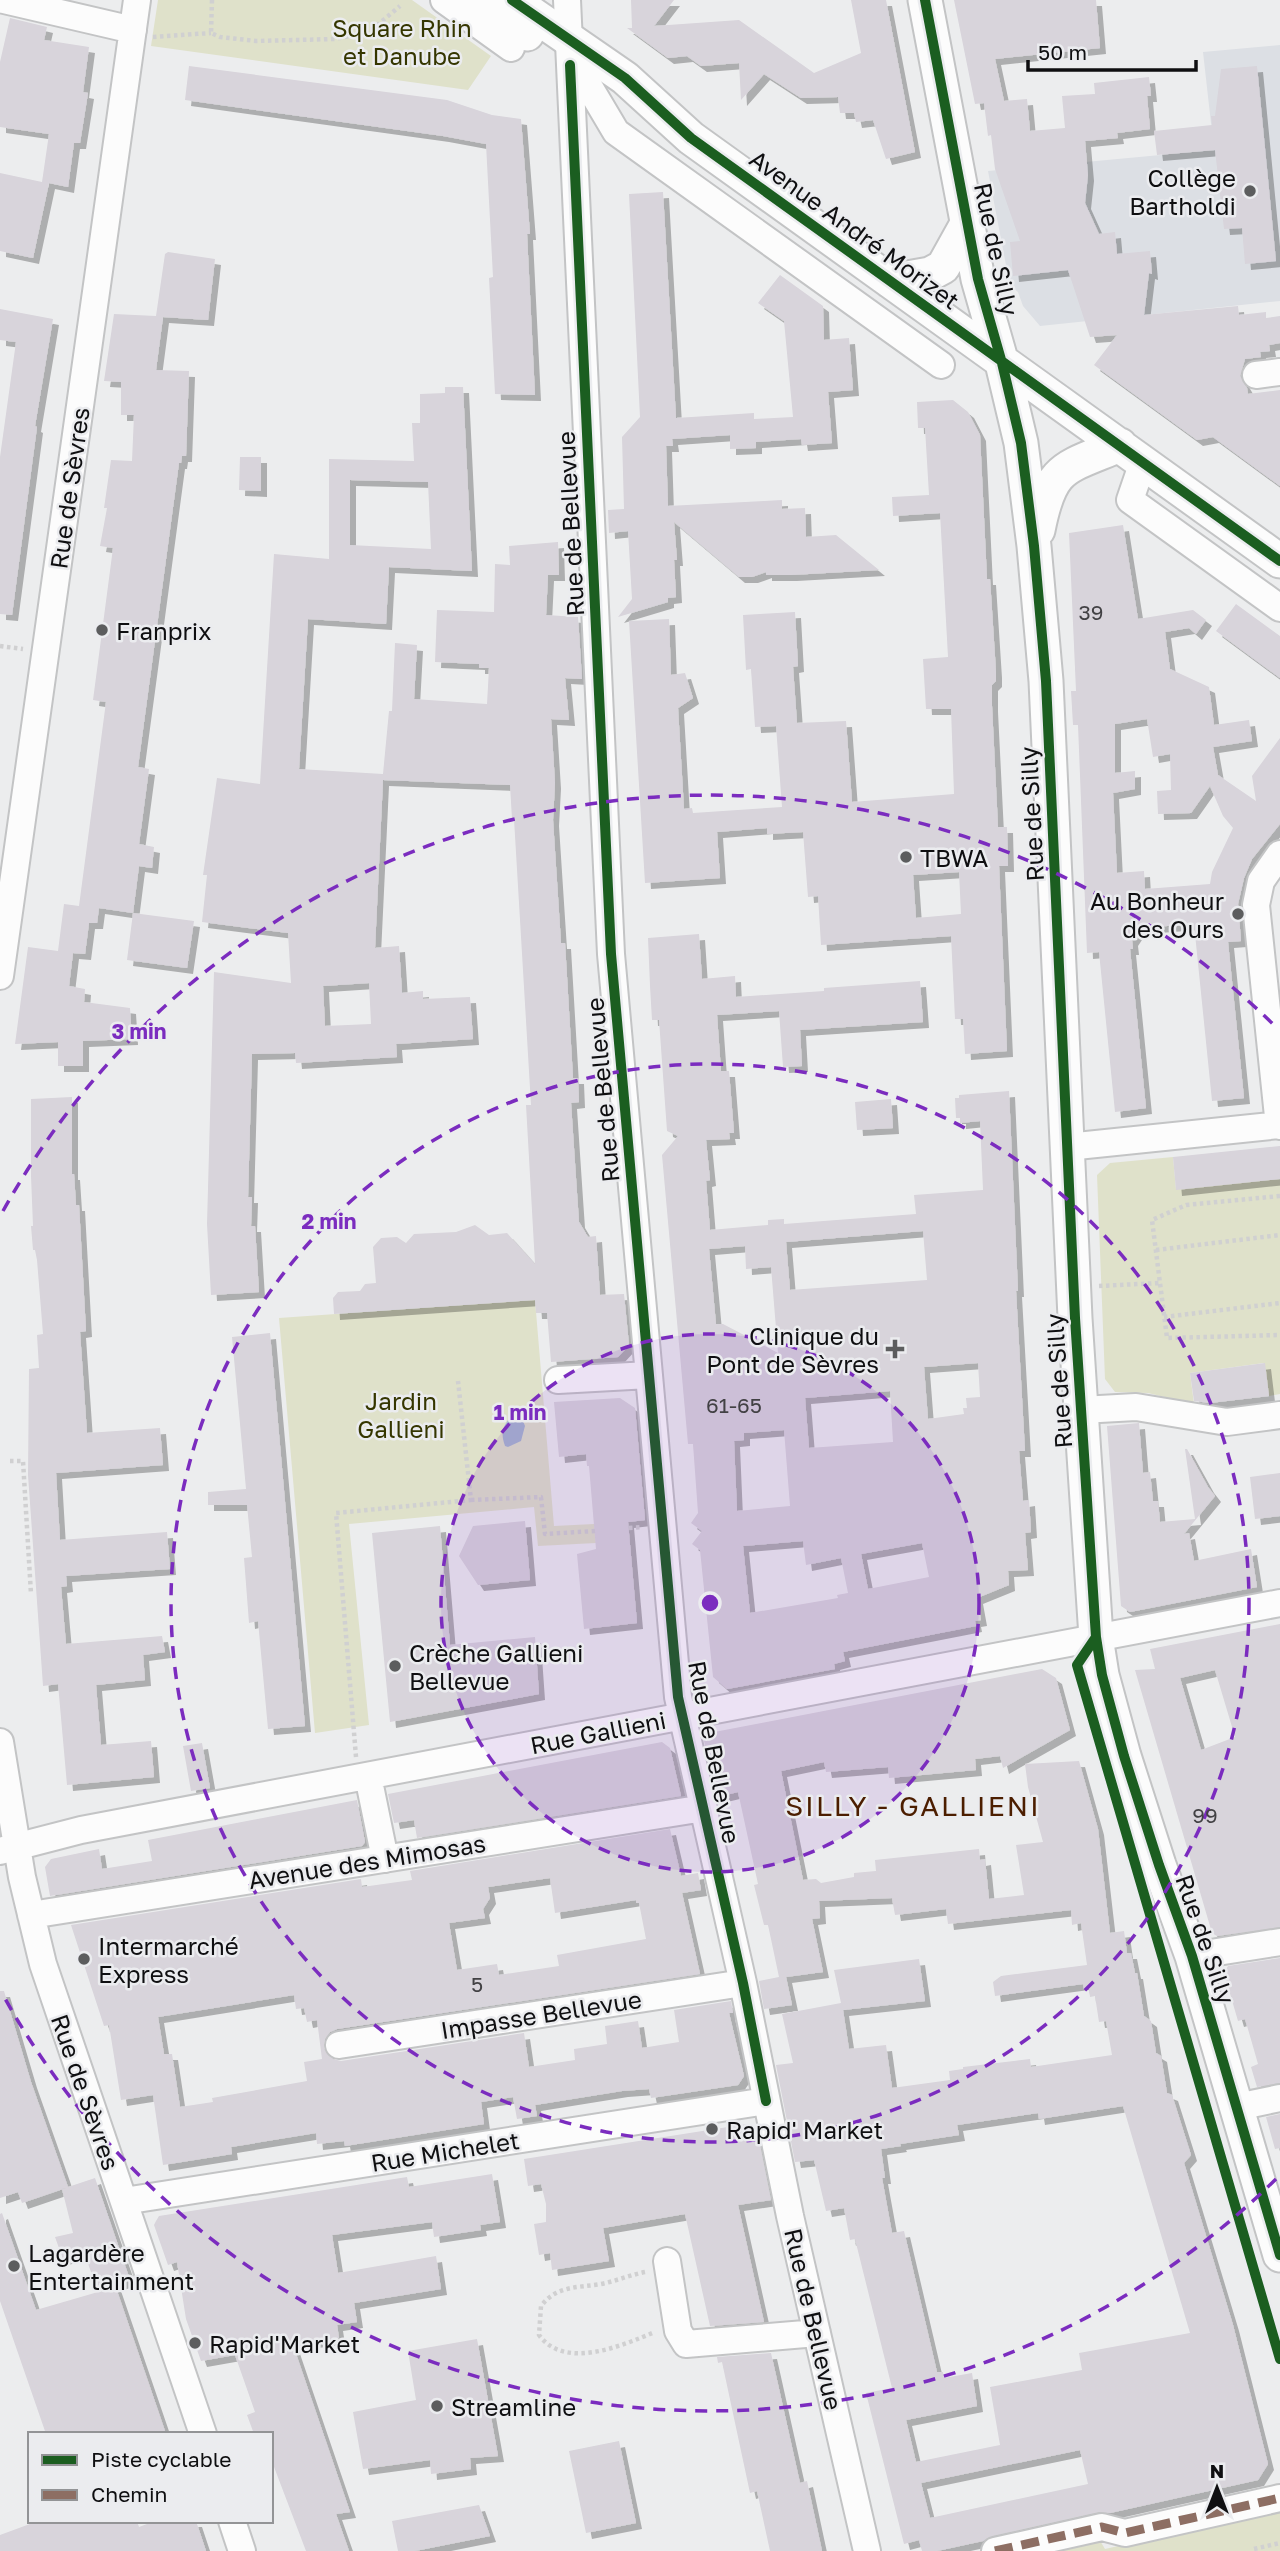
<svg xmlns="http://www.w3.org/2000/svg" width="1280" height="2551" viewBox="0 0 1280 2551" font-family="'Golos Text',sans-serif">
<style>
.built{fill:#dcdfe4}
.green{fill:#dfe1ca}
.water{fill:#a6b6d0}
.building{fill:#d8d4db;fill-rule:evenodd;filter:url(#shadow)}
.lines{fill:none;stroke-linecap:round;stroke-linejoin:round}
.minor-casing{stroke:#c3c4c5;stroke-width:30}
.major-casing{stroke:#c3c4c5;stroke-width:37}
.path{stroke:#d0d0d1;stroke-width:4.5;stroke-dasharray:3.5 3.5;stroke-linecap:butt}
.minor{stroke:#fcfcfc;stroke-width:26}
.major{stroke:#fcfcfc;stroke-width:33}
.quiet{stroke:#8d6e63;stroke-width:9;stroke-dasharray:18 9;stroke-linecap:butt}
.cycleway-casing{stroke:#ebecef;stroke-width:15}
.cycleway{stroke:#1b5e20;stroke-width:10}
.ring{fill:none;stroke:#7b2cbf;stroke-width:3.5;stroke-dasharray:12 9}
.poi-dot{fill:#5c5d5e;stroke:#ebecef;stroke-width:2.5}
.labels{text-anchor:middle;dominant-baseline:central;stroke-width:5;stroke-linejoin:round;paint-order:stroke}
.number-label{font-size:21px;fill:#424144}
.park-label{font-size:24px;fill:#353600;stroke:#ebecef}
.poi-label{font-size:24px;fill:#0f0f11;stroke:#ebecef;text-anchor:start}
.street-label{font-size:24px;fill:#0f0f11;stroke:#ebecef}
.quarter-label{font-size:28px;letter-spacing:2px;fill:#4c1e00;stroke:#ebecef}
.centre{fill:#7b2cbf;stroke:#ebecef;stroke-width:3.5}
.ring-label{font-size:21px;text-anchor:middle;font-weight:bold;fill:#7b2cbf;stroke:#ebecef;stroke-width:5;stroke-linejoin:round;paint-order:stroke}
</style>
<defs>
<filter id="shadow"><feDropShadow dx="6" dy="6" stdDeviation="0" flood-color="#0004"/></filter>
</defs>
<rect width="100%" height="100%" fill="#ecedee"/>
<path class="built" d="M1280,45V301L1040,326L1023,306L1018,292L1010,286L988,171L1214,150L1203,52Z"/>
<path class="green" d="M158,0H412L491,56L468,90L151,46Z
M1173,1157L1176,1189L1280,1179V1394L1269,1396L1264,1363L1190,1373L1194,1404L1148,1393L1115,1392L1105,1379L1097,1175L1110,1163Z
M535,1300L554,1526L594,1524L596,1543L538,1546L534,1507L349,1524L369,1725L315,1733L279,1318Z
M1280,2509V2551H1046L1099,2539L1105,2549Z"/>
<path class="water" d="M512,1415L521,1416L525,1426L521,1441L508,1447L505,1446C500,1432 503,1426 512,1415Z"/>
<path class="building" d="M631,0H674L654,26L739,20L814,73L861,53L851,0H886L915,152L886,159L873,120L856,122L854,113H840L838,97L801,98L764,74L741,100L739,63L701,66L687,56L668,58L627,28H632Z
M954,0H1096L1100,48L995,59L1004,101L1027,99L1030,131L1065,128L1062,96L1095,94L1094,83L1149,77L1151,96H1147L1150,129L1117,133L1118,138L1085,141L1088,175L1085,203L1099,234L1115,232L1117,254L1150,251L1152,274L1149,273L1144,315L1238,306L1239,315L1266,312V318L1280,316V343L1269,345L1270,351L1260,352L1261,357L1245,359L1240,376L1247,388L1248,394L1280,390V486L1213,437L1197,440L1094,365L1117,335L1090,337L1068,270L1013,276L1010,242L1020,241L995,169L991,135L988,136L984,103L975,104Z
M10,18L47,27L44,40L89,47L83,92L88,93L80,143H74L68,187L49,183L33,258L0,251V173L42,182L49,134L0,127V62Z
M189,66L447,100L492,115L521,119L530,234H527L535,395L495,394L489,278L493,277L486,144L443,136L185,100Z
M1257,66L1276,261L1245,264L1242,228L1224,229L1215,150L1157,155L1154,131L1212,125L1211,116H1215L1221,69Z
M663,192L676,418L754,413V419L793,417L784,321L758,303L780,275L823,306L824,340L849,338L853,390L828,392L832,443L802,445L801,439L756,442V448L730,449V435L672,439L673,446H666L668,506L782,500V509L805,508L806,537L836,535L879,570L791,575H766V572L752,577H739L674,522L677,560H674L676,597L668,598V602L618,617L632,599L628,531L609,533L608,510L624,509L622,437L640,417L629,194Z
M168,252L215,259L208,320L163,317L156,370L189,371L186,456H182L181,463H179L138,767L149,769L139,844L154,847L152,868L139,866L133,913L99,908L97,923H89L85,954L73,953L69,986L85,989L84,1002L130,1008L132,1039L83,1041V1066H58V1042L15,1044L28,947L58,951L64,904L79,906L106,702L93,700L113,548L100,546L107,508H104L111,460L132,461L134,415H121V382L104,381L114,314L156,316L165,254Z
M0,309L53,319L35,426L37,427L12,615L0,614V457L16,342L0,340Z
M445,387H463L472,571L389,567L386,624L308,619L299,769L383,774L389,711H392L395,643L417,645L414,699L487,704L489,668H479V664L435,662L437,610L494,612L495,564L510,565L509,546L558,542L559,575H548L546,615L578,617L582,679L565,678L569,720L551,719L555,783L553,820L561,943H565L573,1078H578L579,1102L571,1103L577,1193L579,1222L588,1237L596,1236L600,1295L624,1294L629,1345L618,1357L551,1362L547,1313H536L535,1300L334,1314L333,1298L338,1292L360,1291L365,1284L376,1283L373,1247L381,1238L397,1237L406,1243L414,1234L456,1232L475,1225L489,1235L507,1233L535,1264L526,1105H531L514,819H512L510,785L383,780L375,948L399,946L402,993L423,991V999L470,997L473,1039L396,1044L397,1057L296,1063L295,1053L252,1054L248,1197H252L251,1226H255L259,1292L211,1295L207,1224L214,972L291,983L288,933L202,922L207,875H203L217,778L260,784L274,554L329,559V459L414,461L412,423H420V394L445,393ZM350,480L428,482L431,549L350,545ZM369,983L371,1024L325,1026L323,986Z
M953,400L968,412L980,435L987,579H990L996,672V681L992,685V706L998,827H1007L1008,866H999L1007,1051L965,1054L963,1019H955L951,936L821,945L818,896L808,897L803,832L767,834V828L717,832L720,878L645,883L629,621L669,619L671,675L685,673L693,698L678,708L684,809L692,808L693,813L782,807L776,726L755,727L751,669L746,670L743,615L795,612L798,666L793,667L797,723L846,721L852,802L954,794L951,709H926L923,659L948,657L940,513L893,516L892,497L929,495L925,428H918L917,402ZM959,872L961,914L916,918L913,875Z
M240,457H261V491L239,490Z
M1123,525L1138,619L1193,610L1206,620L1196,634L1189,628L1165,632L1170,669L1209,687L1214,725L1249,720L1252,741L1213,747L1218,775L1256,801L1252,776L1280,738V824L1252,859L1244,878L1238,904L1241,941L1228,942L1244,1098L1212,1101L1194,924L1140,928L1132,940L1133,949H1130L1146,1108L1115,1112L1099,952L1087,953L1078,725H1073L1071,691H1076L1069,533ZM1147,719L1153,757L1170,754L1171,790L1157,791L1158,814L1191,813L1210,786L1223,816L1233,828L1212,872L1210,884L1145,889L1144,871L1117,873L1113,793L1135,789V771L1115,773V724Z
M1236,604L1280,636V678L1216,631Z
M133,913L194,921L187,968L127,960Z
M699,934L702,979L735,976L736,997L824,991V988L920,981L923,1022L800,1030L802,1066L783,1067L779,1011L717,1015L721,1071H729L734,1133H729L730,1139L706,1140L710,1180L706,1181L710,1230L768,1225V1220L784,1219V1224L916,1214L914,1195L983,1190L980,1121L960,1123V1118H956L955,1098H959V1095L1009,1091L1018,1291H1016L1025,1451H1019L1023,1501L1029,1500L1031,1532L1025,1533L1028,1570L1008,1571L1009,1585L977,1598L981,1620L975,1621L976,1626L843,1652L845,1661L834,1664L835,1669L727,1689L713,1677L700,1550L692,1544L702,1531L691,1523L698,1513L693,1444H688L662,1155L678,1136L667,1131L659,1020H652L650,986L648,938ZM923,1231L927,1280L790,1290L786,1242ZM745,1246L746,1269L771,1267L778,1353L723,1324H716L709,1249ZM978,1363L980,1397L966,1398L967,1408H963L964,1414L928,1419L924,1367ZM890,1391L893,1442L809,1448L805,1398ZM784,1430L790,1506L737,1511L734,1441L744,1440V1433ZM803,1541L806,1565L841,1558L848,1593L837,1595L838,1598L750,1613L743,1546ZM922,1543L929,1577L868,1589L861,1554Z
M72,1097V1174H74L76,1205H79L86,1331L80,1332L87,1433L160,1428L163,1465L56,1473L60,1540L167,1532L170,1569L66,1576L67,1586L61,1587L66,1644L162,1636L165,1652L143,1655L145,1680L96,1685L101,1745L151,1741L154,1777L67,1785L58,1684L43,1686L28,1475L29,1369L39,1368L37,1335L43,1334L37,1260L35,1250H33L31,1226H33L31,1176V1099Z
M891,1099L893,1128L857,1130L855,1102Z
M1280,1146V1179L1176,1190L1173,1157Z
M270,1333L305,1726L268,1729L258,1621L249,1623L244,1558L252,1557L247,1505H208V1492L246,1489L232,1337Z
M1265,1363L1269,1396L1210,1403L1194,1401L1190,1373Z
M620,1398L635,1408L645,1520L628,1522L637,1623L584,1629L577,1554L596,1549L589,1466H587L586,1454L559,1457L554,1402Z
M1139,1423L1143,1473L1150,1472L1153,1501H1158L1160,1522L1195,1519L1185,1449H1187L1208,1487L1215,1496L1184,1534L1189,1533L1194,1561L1251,1549L1257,1587L1130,1612L1121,1606L1107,1426Z
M1280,1473V1516L1255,1519L1250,1477Z
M525,1521L530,1580L478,1585L459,1556L473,1526Z
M440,1526L450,1645L535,1637L539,1694L390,1722L372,1533Z
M1280,1624V1927L1217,1936L1212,1933L1135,1670L1155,1669L1150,1649ZM1215,1670L1235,1737L1201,1750L1180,1678Z
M1042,1669L1056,1678L1070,1730L1003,1768L1000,1756L975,1759L976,1770L889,1778L888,1767L826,1772L824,1762L781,1771L803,1880L816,1879L821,1883L854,1877V1873L876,1871L875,1860L979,1849L980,1860L985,1859L989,1899L1024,1895L1016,1845L1043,1842L1028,1787L1025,1764L1079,1761L1098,1829L1110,1933L1124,1931L1127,1953H1131L1135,1973H1137L1144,2016L1151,2021L1156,2053L1161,2056L1167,2093L1172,2095L1191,2155L1184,2163L1233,2325L1268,2464L1258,2480L1110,2513L1099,2512L992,2536L983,2541L937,2551H922L919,2540L904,2544L866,2393L892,2388L855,2239L850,2240L844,2208L826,2211L814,2160L795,2162L776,2065L793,2063L782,2014L841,2003L834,1970L919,1959L925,2001L843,2010L849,2049L886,2045L892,2088L950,2080L949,2071L963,2069V2067L1030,2059L1031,2067L1112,2055L1106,2021L1099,2022L1095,1996L1090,1997L1089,1988L1084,1989L1083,1984L995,1996L993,1982L1001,1976L1087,1965L1081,1923L1072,1925L1071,1910L948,1924L946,1909L895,1915L892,1898L819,1901L820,1918L812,1919L823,1972L786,1977L792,2005L764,2009L759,1981L779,1977L768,1925H764L754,1885L758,1884L738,1792L717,1797L704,1741L709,1733ZM1123,2106L1190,2333L1079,2353L1082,2370L990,2387L1000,2445L916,2462L906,2420L977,2406L972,2373L944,2378L943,2372H937L904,2231L892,2233L882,2178H885L881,2149L901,2146L900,2144L959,2135L957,2125L1038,2113L1039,2119ZM1080,2450L1088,2484L930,2518L921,2483Z
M662,1742L670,1748L681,1796L417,1838L414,1820L394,1823L388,1794Z
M202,1743L210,1788L191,1791L183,1746Z
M357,1800L365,1842L362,1846L50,1896L45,1867L51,1859L99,1849L102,1869L152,1861L148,1840Z
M670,1829L681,1876L698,1873L701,1890L682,1893L700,1974L337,2029L330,2032L325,2039L324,2048L333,2059L341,2061L524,2033L529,2067L575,2060L574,2049L607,2044L605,2026L638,2021L642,2048L679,2042L674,2010L731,2001L733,2013H729L744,2076L738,2085L651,2098L649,2089L622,2091L535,2105L537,2116L517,2119L513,2097L481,2102L484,2124L345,2146L344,2141L317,2144L316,2133L231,2147L232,2154L163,2165L153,2095L121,2100L109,2025L104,2026L71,1925L361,1879L362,1887L412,1880L410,1871ZM550,1878L555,1913L636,1900V1903H639L646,1939L557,1955L559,1966L499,1975L497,1964L457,1970L449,1923L485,1918L483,1909L490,1898L488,1887ZM294,1995L296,2009L304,2008L307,2022L317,2020L322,2059L304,2062L307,2081L212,2098L213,2102L180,2107L172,2054H164L158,2017Z
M1280,1958V2083L1257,2087L1251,2067L1258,2064L1252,2043L1245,2019L1238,2021L1224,1973L1228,1966Z
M0,1991H4L31,2082L68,2187L95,2178L130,2280L115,2285L166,2434H46L0,2301V2214L2,2213L36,2310L98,2292L84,2252L63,2259L55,2237L73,2233L62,2189L66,2188L22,2203L18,2192L0,2198Z
M1280,2114V2148L1275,2149L1266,2117Z
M747,2124L757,2130L771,2200L738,2205L764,2322L710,2326L685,2214L603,2228L609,2261L552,2270L550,2253L539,2255L534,2224L546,2222V2204L541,2184L528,2186L524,2159Z
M492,2174L500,2222L480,2225L481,2230L434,2237L432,2222L332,2235L338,2273L436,2256L441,2289L354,2303L357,2322L337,2325L339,2338L293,2345L350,2512L336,2514L349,2551H306L271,2459V2434H254L247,2415L255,2412L235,2355L201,2361L186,2319L177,2262L168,2265L154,2225L156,2221L159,2216L407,2177L409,2187Z
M477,2339L498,2456L470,2458L471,2469L431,2474L430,2460L363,2469L353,2412L416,2400L408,2351Z
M771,2353L800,2483L807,2481L822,2551H770L757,2491L750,2493L722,2362L718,2363L717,2357Z
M619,2441L636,2523L586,2533L569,2451Z
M479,2505L490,2536L415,2551H398L392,2521Z
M38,2521H137L139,2527L155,2521H196L206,2551H0V2535Z"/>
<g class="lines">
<g class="minor-casing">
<path id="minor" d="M4,0L133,30
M444,0L511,48
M567,0L611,954L678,1697L743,1983L790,2216L867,2551
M581,73L616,132L941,365
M1256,375L1280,372
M1143,462L1130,500L1280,608
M0,976L137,0
M1279,1126L1256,905L1261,881L1280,854
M1067,1147L1280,1125
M558,1380L649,1375
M1081,1410L1136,1407L1227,1422L1280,1415
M0,1742L22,1877L43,1964L203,2434
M368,1776L385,1859
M0,1851L81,1830L1280,1603
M31,1915L704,1808
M1192,1956L1280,1942
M339,2045L743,1983
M1237,2107L1280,2098
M124,2201L766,2101
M667,2261L678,2331L686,2344L817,2333
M232,2521L242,2551
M995,2551L1102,2527L1125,2533L1280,2498"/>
</g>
<g class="major-casing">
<path id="major" d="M481,0L527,34
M512,0L625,78L691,138L1280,561
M925,0L978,279L1002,363L1021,443L1034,546L1046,681L1075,1318L1096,1637L1102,1675L1124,1756L1159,1865L1192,1956L1280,2255
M890,281L930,274L943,267L968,222
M1038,530C1051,465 1063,469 1120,445"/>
</g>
<path class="path" d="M212,0L211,33L220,37L256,41L335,39L369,32L400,6
M153,37L211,33
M0,646L23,649
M1280,1196L1186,1205L1152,1220L1167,1338L1280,1335
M1156,1250L1280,1235
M1099,1286L1159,1283
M1164,1317L1280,1303
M10,1461H23L31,1594
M471,1500L541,1497L545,1534L595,1531
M629,1528L642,1527
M356,1757L336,1513L471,1500L458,1381
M645,2272C630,2275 616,2281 601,2284C578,2288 557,2285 541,2306L539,2335C565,2371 623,2345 655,2332
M1254,2549L1280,2543"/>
<use href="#minor" class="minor"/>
<use href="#major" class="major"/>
<path class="quiet" d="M995,2551L1102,2527L1125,2533L1280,2498"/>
<g class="cycleway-casing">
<path id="cycleway" d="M512,0L625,78L691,138L1280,561
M925,0L978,279L1002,363L1021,443L1034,546L1046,681L1075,1318L1096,1637L1102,1675L1124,1756L1159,1865L1192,1956L1280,2255
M570,65L611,954L678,1697L743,1983L766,2101
M1096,1637L1077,1665L1280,2359"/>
</g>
<use href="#cycleway" class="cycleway"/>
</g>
<circle cx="710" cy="1603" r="269" fill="#7b2cbf" fill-opacity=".12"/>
<g class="ring">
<circle cx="710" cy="1603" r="269"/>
<circle cx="710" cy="1603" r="539"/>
<path d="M1276 2179A808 808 0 0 1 3 1995M3 1211A808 808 0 0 1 1276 1027"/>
</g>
<g class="poi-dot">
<circle cx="1250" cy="191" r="7"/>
<circle cx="102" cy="630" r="7"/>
<circle cx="906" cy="857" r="7"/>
<circle cx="1238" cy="914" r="7"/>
<path d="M891.5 1338.5h7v7h7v7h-7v7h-7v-7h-7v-7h7z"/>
<circle cx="395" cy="1666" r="7"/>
<circle cx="84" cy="1959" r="7"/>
<circle cx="712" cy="2129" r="7"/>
<circle cx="14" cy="2266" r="7"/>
<circle cx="195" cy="2343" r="7"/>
<circle cx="437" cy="2406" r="7"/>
</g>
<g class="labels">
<g class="number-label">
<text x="1091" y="612">39</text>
<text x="734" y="1405">61-65</text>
<text x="1205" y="1815">99</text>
<text x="477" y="1984">5</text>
</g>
<g class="park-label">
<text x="402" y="27">Square Rhin<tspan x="402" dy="28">et Danube</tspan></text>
<text x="401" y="1400">Jardin<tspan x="401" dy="28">Gallieni</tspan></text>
</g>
<g class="poi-label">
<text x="1236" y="177" text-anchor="end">Collège<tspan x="1236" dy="28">Bartholdi</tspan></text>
<text x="116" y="630">Franprix</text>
<text x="920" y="857">TBWA</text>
<text x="1224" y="900" text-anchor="end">Au Bonheur<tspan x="1224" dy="28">des Ours</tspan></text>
<text x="879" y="1335" text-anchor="end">Clinique du<tspan x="879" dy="28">Pont de Sèvres</tspan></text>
<text x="409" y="1652">Crèche Gallieni<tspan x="409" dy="28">Bellevue</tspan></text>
<text x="98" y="1945">Intermarché<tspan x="98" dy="28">Express</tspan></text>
<text x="726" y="2129">Rapid' Market</text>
<text x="28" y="2252">Lagardère<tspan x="28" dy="28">Entertainment</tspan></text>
<text x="209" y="2343">Rapid'Market</text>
<text x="451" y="2406">Streamline</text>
</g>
<g class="street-label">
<text transform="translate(855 229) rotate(36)">Avenue André Morizet</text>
<text transform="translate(997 249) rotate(78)">Rue de Silly</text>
<text transform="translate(69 488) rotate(-82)">Rue de Sèvres</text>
<text transform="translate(570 524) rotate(-93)">Rue de Bellevue</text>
<text transform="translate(1031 814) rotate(-93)">Rue de Silly</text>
<text transform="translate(602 1090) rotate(-95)">Rue de Bellevue</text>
<text transform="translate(1058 1381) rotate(-94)">Rue de Silly</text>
<text transform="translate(598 1732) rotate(-11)">Rue Gallieni</text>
<text transform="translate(715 1752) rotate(79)">Rue de Bellevue</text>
<text transform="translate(367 1861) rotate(-9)">Avenue des Mimosas</text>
<text transform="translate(1206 1939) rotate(71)">Rue de Silly</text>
<text transform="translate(541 2014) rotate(-9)">Impasse Bellevue</text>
<text transform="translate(86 2092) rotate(71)">Rue de Sèvres</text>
<text transform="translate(445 2151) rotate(-9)">Rue Michelet</text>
<text transform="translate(814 2319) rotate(77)">Rue de Bellevue</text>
</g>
<g class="quarter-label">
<text x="913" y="1805">SILLY - GALLIENI</text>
</g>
</g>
<circle cx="710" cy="1603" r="10" class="centre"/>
<g class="ring-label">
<text x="139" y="1039">3 min</text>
<text x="329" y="1229">2 min</text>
<text x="520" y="1420">1 min</text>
</g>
<rect x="28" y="2432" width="245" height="91" fill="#ebecef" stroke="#939496" stroke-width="2"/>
<rect x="42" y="2455" width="35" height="10" fill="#1b5e20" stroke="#939496" stroke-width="2"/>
<text x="91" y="2467" font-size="21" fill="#0f0f11">Piste cyclable</text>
<rect x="42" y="2490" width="35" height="10" fill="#8d6e63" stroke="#939496" stroke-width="2"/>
<text x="91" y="2502" font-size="21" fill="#0f0f11">Chemin</text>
<g transform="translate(1217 2488)" stroke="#ebecef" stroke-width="5" paint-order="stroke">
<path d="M0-5L12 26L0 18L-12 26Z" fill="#0f0f11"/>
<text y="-10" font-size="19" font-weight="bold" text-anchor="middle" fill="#0f0f11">N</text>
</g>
<path d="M1028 60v10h168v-10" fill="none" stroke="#0f0f11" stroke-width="3.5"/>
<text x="1038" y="60" font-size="21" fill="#0f0f11" stroke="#ebecef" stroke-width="5" paint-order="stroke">50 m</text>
</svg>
